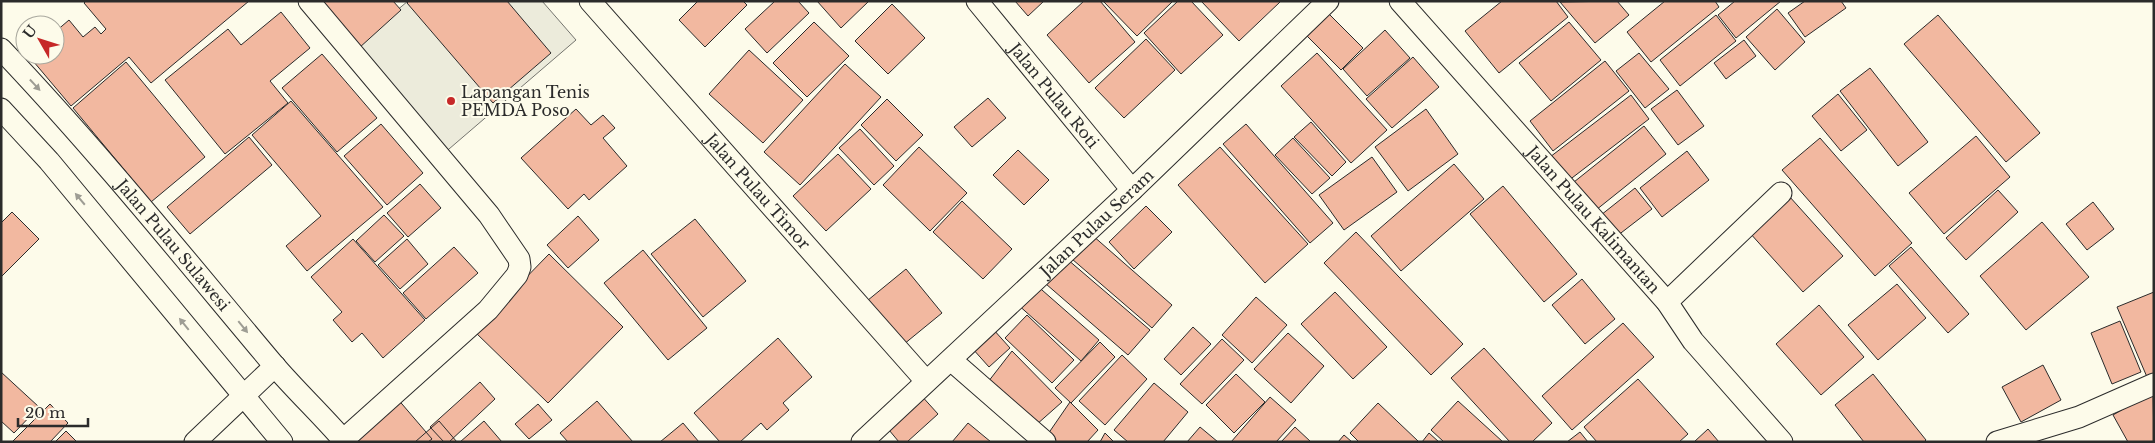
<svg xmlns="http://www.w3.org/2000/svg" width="2155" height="443" viewBox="0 0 2155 443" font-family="'Libre Baskerville',serif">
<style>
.green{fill:#ecebdb;stroke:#74746e}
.building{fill:#f2b8a0;stroke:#2b2b2b}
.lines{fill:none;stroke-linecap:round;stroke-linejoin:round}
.street-casing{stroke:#2b2b2b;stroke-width:23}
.street{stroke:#fdfbea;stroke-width:21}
.oneway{fill:#9e9d94}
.poi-dot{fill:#c62828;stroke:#fdfbea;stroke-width:2}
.labels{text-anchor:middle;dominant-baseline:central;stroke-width:4;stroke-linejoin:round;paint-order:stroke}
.poi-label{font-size:16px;fill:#2b2b2b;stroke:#fdfbea;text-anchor:start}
.street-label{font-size:16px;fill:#2b2b2b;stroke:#fdfbea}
</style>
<rect width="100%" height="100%" fill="#fdfbea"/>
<path class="green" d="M408,1H542L576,40L442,155L352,48Z"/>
<path class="building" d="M86,1H249L151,83L129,57L71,106L28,55H55V32L69,20L83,37L95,27L101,34L106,29L84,3Z
M318,1H393L401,10L359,48Z
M409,1H507L551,53L493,103L407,3Z
M698,1H743L747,5L705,47L679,20Z
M775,1H798L809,13L767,53L745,29Z
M817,1H869L841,28Z
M1015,1H1044L1028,16Z
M1084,1H1100L1135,42L1089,83L1047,35Z
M1103,1H1173L1137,36Z
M1178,1H1191L1223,35L1181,74L1144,33Z
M1201,1H1280V2L1239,41Z
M1502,1H1556L1568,17L1499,73L1465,31Z
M1617,1L1629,15L1595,43L1560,2Z
M1665,1H1715L1719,7L1651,62L1627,32Z
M1735,1H1781L1736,38L1718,15Z
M1805,1H1841L1846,8L1805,37L1788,13Z
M892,4L925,38L888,74L855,41Z
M1777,9L1805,42L1775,70L1746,37Z
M281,12L310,48L270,81L288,103L225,154L165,80L228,29L241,45Z
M1328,13L1363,48L1341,70L1306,35Z
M1716,15L1736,41L1680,86L1660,60Z
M1938,15L2040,133L2006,162L1904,44Z
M814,22L849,56L807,97L773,63Z
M1569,22L1601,60L1551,101L1519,63Z
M1385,30L1410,58L1367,96L1343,69Z
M1146,39L1175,70L1124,118L1095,88Z
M1744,40L1756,56L1726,79L1714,63Z
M749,50L803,100L763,143L709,94Z
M1317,53L1387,130L1351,163L1281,86Z
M1639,53L1669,89L1645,108L1616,71Z
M322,54L377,118L337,152L282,88Z
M1413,57L1439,87L1392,128L1366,99Z
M1605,61L1629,91L1553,151L1530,121Z
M126,62L205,157L151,202L73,108Z
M845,64L881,97L800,185L764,152Z
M1870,68L1928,142L1898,166L1840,91Z
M1677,90L1704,126L1678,145L1651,109Z
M1838,94L1867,130L1841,151L1812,116Z
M1631,95L1649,119L1568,181L1550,157Z
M988,98L1006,118L972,147L954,127Z
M887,99L923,135L896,161L861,125Z
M291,101L383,207L307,271L286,246L321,216L252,135Z
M576,109L591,125L603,115L615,128L603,138L627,166L589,200L584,194L568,209L521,158Z
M1426,109L1458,154L1408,191L1375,147Z
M1311,122L1346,162L1332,176L1294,137Z
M381,124L423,173L387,205L344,156Z
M1246,124L1333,223L1310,243L1223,144Z
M1644,126L1666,154L1591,214L1569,186Z
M860,129L894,166L874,185L839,148Z
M1976,136L2010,177L1944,234L1909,193Z
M249,137L272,165L190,234L167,207Z
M1293,138L1330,178L1312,194L1275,155Z
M1820,138L1912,243L1875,276L1782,170Z
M919,147L967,193L930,231L883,185Z
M1220,147L1308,244L1265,283L1178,185Z
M1018,150L1049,180L1024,205L993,175Z
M1687,151L1709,180L1662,217L1640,188Z
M838,154L871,189L826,231L793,196Z
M1372,157L1397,192L1344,230L1319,195Z
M1454,164L1484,199L1401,271L1371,236Z
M420,184L441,208L408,237L387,213Z
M1503,186L1577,274L1544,302L1470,214Z
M1635,188L1652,209L1617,236L1601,215Z
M1998,190L2018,212L1966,260L1946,238Z
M1789,196L1843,256L1803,292L1749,232Z
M962,201L1012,249L983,279L933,232Z
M2093,202L2114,229L2087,250L2066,224Z
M1146,206L1172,232L1134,269L1109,242Z
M12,212L39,239L1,277V223Z
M384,215L404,236L375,262L356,241Z
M578,216L599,240L568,268L547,245Z
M695,219L746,281L703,317L651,254Z
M2042,222L2089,277L2026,330L1980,276Z
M1356,232L1463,344L1431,375L1324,263Z
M1092,235L1172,305L1152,328L1072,259Z
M353,239L425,320L383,358L362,333L352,342L333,320L342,312L311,277Z
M407,239L428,264L400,289L378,265Z
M454,247L478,273L426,319L403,293Z
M1911,247L1969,314L1948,333L1889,266Z
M643,250L707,328L668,360L604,283Z
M549,254L623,327L548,403L474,331Z
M1067,259L1150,330L1128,355L1046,284Z
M906,269L942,313L898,349L862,305Z
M1582,279L1615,319L1585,344L1552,305Z
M1034,283L1099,340L1081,361L1016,303Z
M1897,284L1926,318L1878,360L1848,325Z
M1335,292L1387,347L1353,379L1301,324Z
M2154,292V374L2147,377L2117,307Z
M1256,297L1287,325L1252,363L1222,335Z
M1819,305L1864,357L1821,395L1776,344Z
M1027,315L1074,360L1052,383L1005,338Z
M2120,321L2141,372L2112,384L2091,333Z
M1623,323L1654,357L1572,430L1542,396Z
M1193,327L1211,344L1181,375L1164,359Z
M993,329L1010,348L989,367L972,348Z
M1288,333L1324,366L1291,403L1254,369Z
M778,338L812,377L783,403L789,410L767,430L761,423L740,442H720L694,413Z
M1222,339L1244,360L1202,404L1180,384Z
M1100,342L1115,357L1071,403L1055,388Z
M1484,348L1552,423L1532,442H1510L1451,378Z
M1012,351L1062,402L1036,425L988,382Z
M1122,355L1147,379L1105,425L1079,401Z
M2043,365L2061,400L2021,422L2002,387Z
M1,372L39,407L14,433L1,421Z
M1236,374L1265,402L1234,433L1206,405Z
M1873,374L1926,440L1924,442H1864L1835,405Z
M1638,379L1688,434L1679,442H1597L1584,427Z
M480,382L495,399L449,442H444L430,427Z
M1154,383L1188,412L1163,442H1128L1114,430Z
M2153,392L2154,442H2128L2113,415Z
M919,393L938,414L907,442H899L884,424Z
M396,397L432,439L428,442H358L352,436Z
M1270,397L1296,420L1276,442H1231Z
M597,401L633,442H568L560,433Z
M1458,401L1503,442H1444L1431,430Z
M1070,402L1098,430L1087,442H1056L1048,434Z
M1378,403L1418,441V442H1359L1350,433Z
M50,404L68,423L50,442H12Z
M538,404L552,420L529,439L515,424Z
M439,421L457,442H415Z
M484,421L502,442H460Z
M683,423L699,442H660Z
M968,423L991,442H952Z
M1200,427L1218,442H1187Z
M1295,427L1311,442H1281Z
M1708,429L1719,442H1694Z
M66,431L77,442H55Z
M1580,432L1588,442H1567Z
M1105,433L1114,442H1100Z
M1429,433L1439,442H1422Z
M1344,435L1352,442H1338Z"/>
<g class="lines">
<g class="street-casing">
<g id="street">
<path d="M309,1L489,215L519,259L520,267L517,275L488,310L343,440"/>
<path id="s1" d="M590,1L926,381"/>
<path id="s2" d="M977,1L1132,190"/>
<path id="s3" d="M1400,1L1667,302L1693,341L1782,442"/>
<path id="s4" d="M1,49C97,150 184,258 273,364C296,391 322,415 345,442"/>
<path d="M1,109L49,161L282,442"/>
<path d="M1667,302L1781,193"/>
<path d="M951,360L1045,442"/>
<path d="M195,442L275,366"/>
<path id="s5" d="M862,442L1132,190L1328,1"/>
<path d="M1997,442L2079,417L2154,384"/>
</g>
</g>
<use href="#street" class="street"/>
</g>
<defs><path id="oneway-solid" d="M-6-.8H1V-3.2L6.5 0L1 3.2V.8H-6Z" transform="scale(1.25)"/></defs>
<g class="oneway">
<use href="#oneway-solid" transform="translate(35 85) rotate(47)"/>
<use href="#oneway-solid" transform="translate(80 199) rotate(-130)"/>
<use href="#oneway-solid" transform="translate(184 324) rotate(-129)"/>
<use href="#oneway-solid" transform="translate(243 327) rotate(51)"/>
</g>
<circle class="poi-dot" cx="451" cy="101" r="5"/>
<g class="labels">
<g class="poi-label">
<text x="461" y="92">Lapangan Tenis<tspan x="461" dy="18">PEMDA Poso</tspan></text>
</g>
<g class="street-label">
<text stroke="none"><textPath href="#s2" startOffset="122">Jalan Pulau Roti</textPath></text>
<text stroke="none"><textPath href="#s1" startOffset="254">Jalan Pulau Timor</textPath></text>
<text stroke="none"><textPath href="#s3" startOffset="292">Jalan Pulau Kalimantan</textPath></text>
<text stroke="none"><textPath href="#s5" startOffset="321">Jalan Pulau Seram</textPath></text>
<text stroke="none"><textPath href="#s4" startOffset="261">Jalan Pulau Sulawesi</textPath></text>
</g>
</g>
<rect width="2155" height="443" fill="none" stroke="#2b2b2b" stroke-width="5"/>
<g transform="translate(40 40) rotate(309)"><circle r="24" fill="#fdfbea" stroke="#a9a89e"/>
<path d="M0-4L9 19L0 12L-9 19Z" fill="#c62828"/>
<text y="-8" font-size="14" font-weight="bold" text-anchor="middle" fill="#2b2b2b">U</text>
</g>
<path d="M18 418v8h70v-8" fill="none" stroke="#2b2b2b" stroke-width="2.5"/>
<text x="25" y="418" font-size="15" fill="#2b2b2b" stroke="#fdfbea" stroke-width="4" paint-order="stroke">20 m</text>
</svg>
